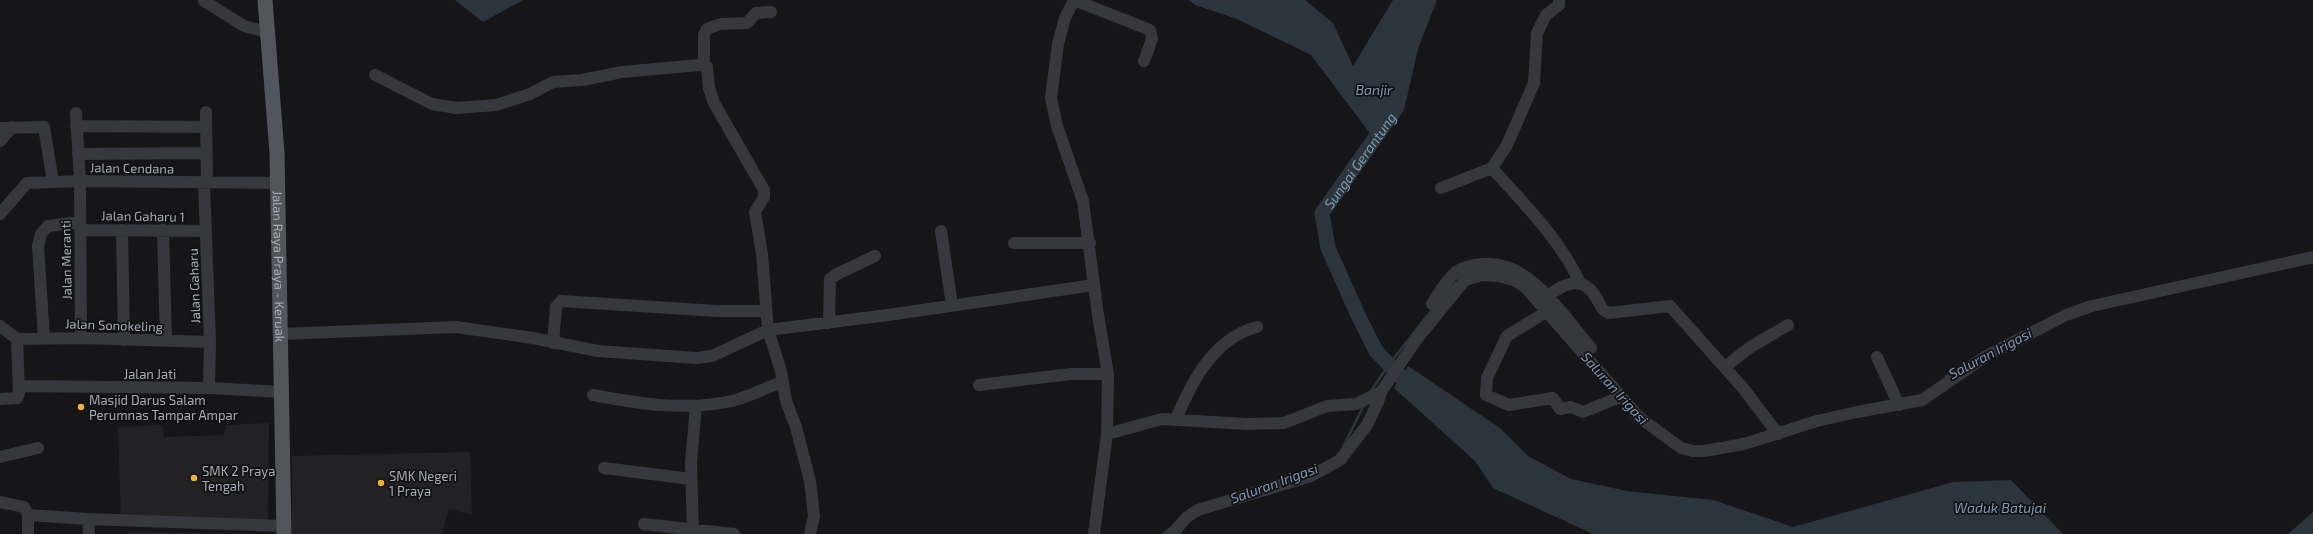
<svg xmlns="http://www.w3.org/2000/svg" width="2313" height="534" viewBox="0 0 2313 534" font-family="'Exo 2',sans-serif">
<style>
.built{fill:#222225}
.water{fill:#2c353c}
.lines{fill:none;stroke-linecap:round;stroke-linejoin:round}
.stream{stroke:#2c353c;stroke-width:2.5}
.river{stroke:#2c353c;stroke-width:15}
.minor{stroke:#37383d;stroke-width:12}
.major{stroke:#53555c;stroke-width:15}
.poi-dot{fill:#f2b134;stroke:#111113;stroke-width:1.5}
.labels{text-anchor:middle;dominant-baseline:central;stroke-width:3.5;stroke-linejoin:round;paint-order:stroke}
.street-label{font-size:13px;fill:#a8adb8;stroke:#111113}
.poi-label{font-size:13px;fill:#a8adb8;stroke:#111113;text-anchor:start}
.water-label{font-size:14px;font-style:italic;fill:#7f9bb3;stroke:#111113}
</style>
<rect width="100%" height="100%" fill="#161618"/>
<path class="built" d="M269,423L268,527L121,520L118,427L162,425L164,437L224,435L227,425Z
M470,452L472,515L449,509L442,534H292V456Z
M127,532L266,534H127Z"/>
<path class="water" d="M455,0H523L483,22Z
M1189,0H1305L1333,23L1353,66L1393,0H1429L1411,46L1397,107L1375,140L1311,55L1237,19L1195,5Z
M1408,366L1500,428L1528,456L1571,479L1627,491L1713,500L1793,527L1953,482L2011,480L2063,534H1593L1493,488L1475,461L1394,388Z
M2313,512V534H2288Z"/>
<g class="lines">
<path class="stream" d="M1445,294L1455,283
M1946,376L1964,364
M1371,391L1390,363L1434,307
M1343,447L1364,405
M1163,534L1169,529"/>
<path class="river" id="s1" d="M1401,377L1376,351L1357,313L1328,248L1322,213L1397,107L1411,46L1429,0"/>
<path class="minor" d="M1074,0L1065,18L1058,44L1051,98L1057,126L1083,201L1098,315L1108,374L1107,434L1094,534
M1074,0L1150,30L1152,39L1144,61
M1559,0V5L1546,15L1537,33L1534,83L1507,145L1492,168C1524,204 1560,239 1580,283
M204,1L244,26L267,32
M704,66V35L707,29L720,24L747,23L756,13L771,12
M375,75L432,104L457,108L496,105L530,94L553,82L582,80L622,72L700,65L707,67L709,88L714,103L764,190V197L755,212L762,254L768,330L781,371L786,401L796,427L810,481L814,516L810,534
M206,112L207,183
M76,113L80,181L81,338
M76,126L206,127
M0,128L44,127L53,182
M0,141L12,127
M78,154L206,153
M204,183L210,342L209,388
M1441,188L1492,168
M0,214L27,183L80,181L277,183
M80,230L206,231
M122,230L124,340
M163,230L166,341
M941,231L952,305
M1014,243H1090
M1539,303C1558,287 1581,270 1597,299C1601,306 1601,310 1609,313L1670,306L1743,388L1778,434
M1432,304C1439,293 1446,280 1456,272C1463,267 1473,265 1482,264C1530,259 1563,316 1591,348
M1546,312L1507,336L1487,378L1486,395L1509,405L1553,398L1560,409L1571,407L1583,412L1620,397
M829,323L830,279L837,274L875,256
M0,326L17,339L19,394L17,398L0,399
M281,334L456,327L533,338L598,351L696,358L712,356L768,330L888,315L1094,285
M44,338L38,246L41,234L48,226L80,222
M17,339L81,338L210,342
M553,343L556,307L561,301L717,311H765
M1877,357L1899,405
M1725,367L1749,348L1788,325
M979,385L1071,374H1108
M19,386L209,388L282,392
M593,395C640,404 685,411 732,401C750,397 766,387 783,382
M1176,419C1192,381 1214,338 1257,327
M1107,434L1162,419L1247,424L1284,423L1327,406L1356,404L1381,392
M0,457L38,448
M604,468L691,479
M0,502L24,507L28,515
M88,519L89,534
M644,524L734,534
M28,534V515L88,519L284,526
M693,534L691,462L696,406
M1172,534L1187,517L1198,510L1311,476L1340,460L1367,425L1378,402L1381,392L1417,339L1465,280L1482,275L1499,276L1516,281L1525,287L1639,417L1681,448L1693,451H1704L1744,444L1817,421L1857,412L1922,400L1986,356L2066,315L2092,306L2313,257"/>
<path class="major" id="s2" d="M265,0L277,153L284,534"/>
</g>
<g class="poi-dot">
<circle cx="81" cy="407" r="4"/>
<circle cx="194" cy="478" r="4"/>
<circle cx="381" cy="483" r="4"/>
</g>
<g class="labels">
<g class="street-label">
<text transform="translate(132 168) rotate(1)">Jalan Cendana</text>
<text transform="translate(143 216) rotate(1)">Jalan Gaharu 1</text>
<text transform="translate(66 260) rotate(-91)">Jalan Meranti</text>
<text stroke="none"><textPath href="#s2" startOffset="267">Jalan Raya Praya - Keruak</textPath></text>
<text transform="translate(194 286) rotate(-92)">Jalan Gaharu</text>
<text transform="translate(114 325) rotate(2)">Jalan Sonokeling</text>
<text x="150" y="374">Jalan Jati</text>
</g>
<g class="poi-label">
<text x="89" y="400">Masjid Darus Salam<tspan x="89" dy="15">Perumnas Tampar Ampar</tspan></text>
<text x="202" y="471">SMK 2 Praya<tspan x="202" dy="15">Tengah</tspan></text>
<text x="389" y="476">SMK Negeri<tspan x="389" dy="15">1 Praya</tspan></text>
</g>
<g class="water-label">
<text x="1374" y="89">Banjir</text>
<text stroke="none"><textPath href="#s1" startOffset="250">Sungai Gerantung</textPath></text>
<text transform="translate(1990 353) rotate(-28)">Saluran Irigasi</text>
<text transform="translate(1615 388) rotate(48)">Saluran Irigasi</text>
<text transform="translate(1274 483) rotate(-20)">Saluran Irigasi</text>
<text x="2000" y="507">Waduk Batujai</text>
</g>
</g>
</svg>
